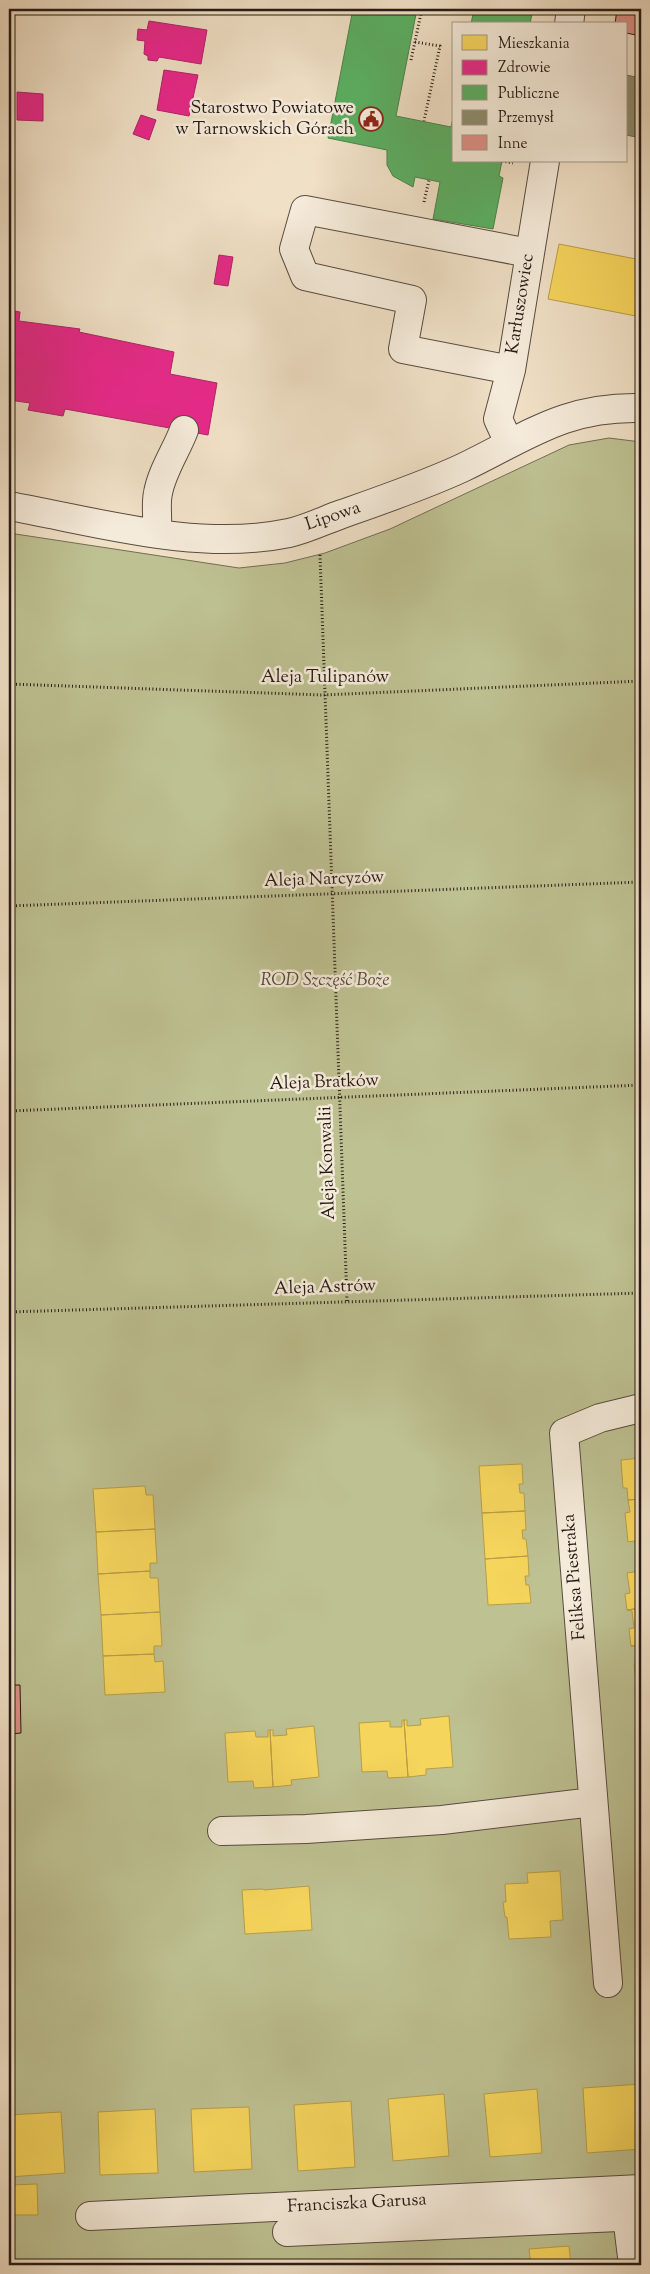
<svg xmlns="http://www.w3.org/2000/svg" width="650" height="2274" viewBox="0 0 650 2274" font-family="'Sorts Mill Goudy',serif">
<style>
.green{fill:#bec192;stroke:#726e54}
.homes{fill:#f6d55c;stroke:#b89d47}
.health{fill:#e7298a;stroke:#ad2467}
.public{fill:#5aae61;stroke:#4b824a}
.industry{fill:#8c8c6e;stroke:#6e6a53}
.building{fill:#df9187;stroke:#271a15}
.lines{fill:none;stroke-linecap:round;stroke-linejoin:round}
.minor-casing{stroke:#594c41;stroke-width:30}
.path{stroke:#271a15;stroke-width:3;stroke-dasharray:1 2.5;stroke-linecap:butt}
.minor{stroke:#f5ebda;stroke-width:28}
.labels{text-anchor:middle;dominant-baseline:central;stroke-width:5;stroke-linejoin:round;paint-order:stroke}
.poi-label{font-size:18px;fill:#271a15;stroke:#f5ebda;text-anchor:end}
.street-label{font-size:18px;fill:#271a15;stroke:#f5ebda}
.park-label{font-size:18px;font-style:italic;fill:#544c3a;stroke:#f5ebda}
</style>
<rect width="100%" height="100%" fill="#f0e0c6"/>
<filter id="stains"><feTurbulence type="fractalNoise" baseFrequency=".004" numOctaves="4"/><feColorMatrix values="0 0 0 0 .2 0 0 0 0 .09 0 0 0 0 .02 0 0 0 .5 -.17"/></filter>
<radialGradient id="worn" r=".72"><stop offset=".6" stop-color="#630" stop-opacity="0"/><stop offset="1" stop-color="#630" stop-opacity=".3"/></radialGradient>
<path class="green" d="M609,438L641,442V2265H9V533L239,568L285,563L325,553L390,529L569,445Z"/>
<path class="homes" d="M559,244L641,260V317L548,299Z
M641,1458V1499L628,1500L627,1488H623L621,1460Z
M522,1464L523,1484H519L520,1493H524L525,1511L482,1513L479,1466Z
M145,1486L146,1495H153L155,1529L96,1532L93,1489Z
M641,1499V1540L628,1542L625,1513L630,1512L628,1500Z
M525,1511L526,1530H522L523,1539H526L528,1556L485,1559L482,1513Z
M155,1529L157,1563H150V1571L98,1574L96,1532Z
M528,1556L529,1576H525L526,1585H529L531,1603L488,1605L485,1559Z
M150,1571V1578H158L160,1612L101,1615L98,1574Z
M641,1571V1608L627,1610L625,1594L630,1593L627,1573Z
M641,1608V1644L631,1646L629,1629L634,1628L632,1611L627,1610Z
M160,1612L162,1646H154V1654L103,1656L101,1615Z
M641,1644V1681L636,1682L634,1664H639L636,1646H631Z
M154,1654L155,1662L163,1661L165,1692L105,1695L103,1656Z
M641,1700V1717L638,1701Z
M449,1716L453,1767L426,1769V1775L408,1777L404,1720H407V1726L421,1725L420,1719Z
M402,1720H404L408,1777L388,1778L387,1771L362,1772L359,1723L390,1721V1727H402Z
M314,1726L319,1777L291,1780L292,1785L273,1787L270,1730H273V1736L287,1735L286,1729Z
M268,1730H270L273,1787L254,1788L253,1781L228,1782L225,1733L255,1731L256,1737H268Z
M560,1871L563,1920L550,1921L551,1937L509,1939L507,1917H505L503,1902H506L505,1884L528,1883L527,1873Z
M309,1886L312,1930L245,1934L242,1890L263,1889L264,1890Z
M641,2084V2149L587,2153L583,2088Z
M537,2089L542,2153L490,2157L484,2094Z
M444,2094L449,2156L393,2161L388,2099Z
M351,2101L355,2167L298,2171L294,2105Z
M249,2107L252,2169L194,2172L191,2109Z
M155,2109L158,2173L100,2175L98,2112Z
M61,2112L65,2173L9,2177V2115Z
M37,2184L38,2215H9V2185Z
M569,2246L571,2265H531L529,2249Z"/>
<path class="health" d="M149,21L207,30L201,64L159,57L157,61L148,60V56L144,54L145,41L137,40L138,29L147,30Z
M164,70L198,75L189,116L157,110Z
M17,92L43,94V121L17,120Z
M141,115L156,120L149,140L133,134Z
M219,255L233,257L228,286L214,284Z
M9,310L20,312L19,321L80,329L79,332L174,352L170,374L217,383L208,435L65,409L63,416L28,410L30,403L9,400Z"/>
<path class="public" d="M353,9H417L396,116L451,127L454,113V161H502L499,176L503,178L493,229L433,219L440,182L415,177L413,187L393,176L387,165V150L328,138Z
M474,9H533L530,24H471Z"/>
<path class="industry" d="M626,75L641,78V138L626,135Z"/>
<path class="building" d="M617,9H641V36L626,33V24H615Z
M9,1685H20L21,1733L9,1734Z"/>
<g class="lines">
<g class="minor-casing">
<path id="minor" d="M569,24L571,9
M511,370L403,349L412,300L305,276L294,249L305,210L529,253
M509,443L498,419L511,370L545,161
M9,506C98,522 198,552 289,533C307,529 325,520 342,514C382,500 423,486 462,468C527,437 564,406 641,408
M156,533C159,520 155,506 158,493C162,471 176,451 184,430
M222,1831L306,1829L442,1820L593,1802
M608,1983L564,1433L600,1418L641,1408
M625,2200L633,2265
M90,2216L641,2189
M287,2232L641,2216"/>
</g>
<path class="path" d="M415,42L440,46L424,121
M411,60L422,9
M502,161L513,163
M424,202L429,180
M320,555L347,1301
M9,684L323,695L641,681
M9,906L641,882
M9,1111L641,1085
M9,1312L641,1293"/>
<use href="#minor" class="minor"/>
</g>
<defs>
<g id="civic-ring" transform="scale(1.25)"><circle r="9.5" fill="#f5ebda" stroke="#8f2418" stroke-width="1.5"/><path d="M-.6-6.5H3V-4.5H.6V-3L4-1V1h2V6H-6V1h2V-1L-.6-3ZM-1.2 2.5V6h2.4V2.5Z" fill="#8f2418"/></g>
</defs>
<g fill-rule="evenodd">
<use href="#civic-ring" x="371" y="119"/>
</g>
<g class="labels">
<g class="poi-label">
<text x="354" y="109">Starostwo Powiatowe<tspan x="354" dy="21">w Tarnowskich Górach</tspan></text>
</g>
<g class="street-label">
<text transform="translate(521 304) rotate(-81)">Karłuszowiec</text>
<text transform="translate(333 517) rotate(-19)">Lipowa</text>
<text x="325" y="678">Aleja Tulipanów</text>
<text transform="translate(324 880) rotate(-2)">Aleja Narcyzów</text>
<text transform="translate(324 1083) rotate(-2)">Aleja Bratków</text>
<text transform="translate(328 1163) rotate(-92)">Aleja Konwalii</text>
<text transform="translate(325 1288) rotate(-2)">Aleja Astrów</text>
<text transform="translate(575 1577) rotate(-95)">Feliksa Piestraka</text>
<text transform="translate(357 2204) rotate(-3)">Franciszka Garusa</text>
</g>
<g class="park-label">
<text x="325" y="981">ROD Szczęść Boże</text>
</g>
</g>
<rect width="650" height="2274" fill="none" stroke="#f0e0c6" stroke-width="30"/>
<rect x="10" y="10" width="630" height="2254" fill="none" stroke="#271a15" stroke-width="2.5"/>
<rect x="15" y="15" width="620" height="2244" fill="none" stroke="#271a15"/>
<rect x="452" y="22" width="175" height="140" fill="#f5ebda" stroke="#a3978b"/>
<rect x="462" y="35" width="25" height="15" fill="#f6d55c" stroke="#a3978b"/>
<text x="498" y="48" font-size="15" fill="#271a15">Mieszkania</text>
<rect x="462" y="60" width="25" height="15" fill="#e7298a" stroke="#a3978b"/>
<text x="498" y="72" font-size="15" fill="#271a15">Zdrowie</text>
<rect x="462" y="85" width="25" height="15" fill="#5aae61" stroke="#a3978b"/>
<text x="498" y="98" font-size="15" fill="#271a15">Publiczne</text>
<rect x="462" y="110" width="25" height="15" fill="#8c8c6e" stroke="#a3978b"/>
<text x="498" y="122" font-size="15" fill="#271a15">Przemysł</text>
<rect x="462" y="135" width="25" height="15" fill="#df9187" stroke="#a3978b"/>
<text x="498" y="148" font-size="15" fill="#271a15">Inne</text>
<rect width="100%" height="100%" filter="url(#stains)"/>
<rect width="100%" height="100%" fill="url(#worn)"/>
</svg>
